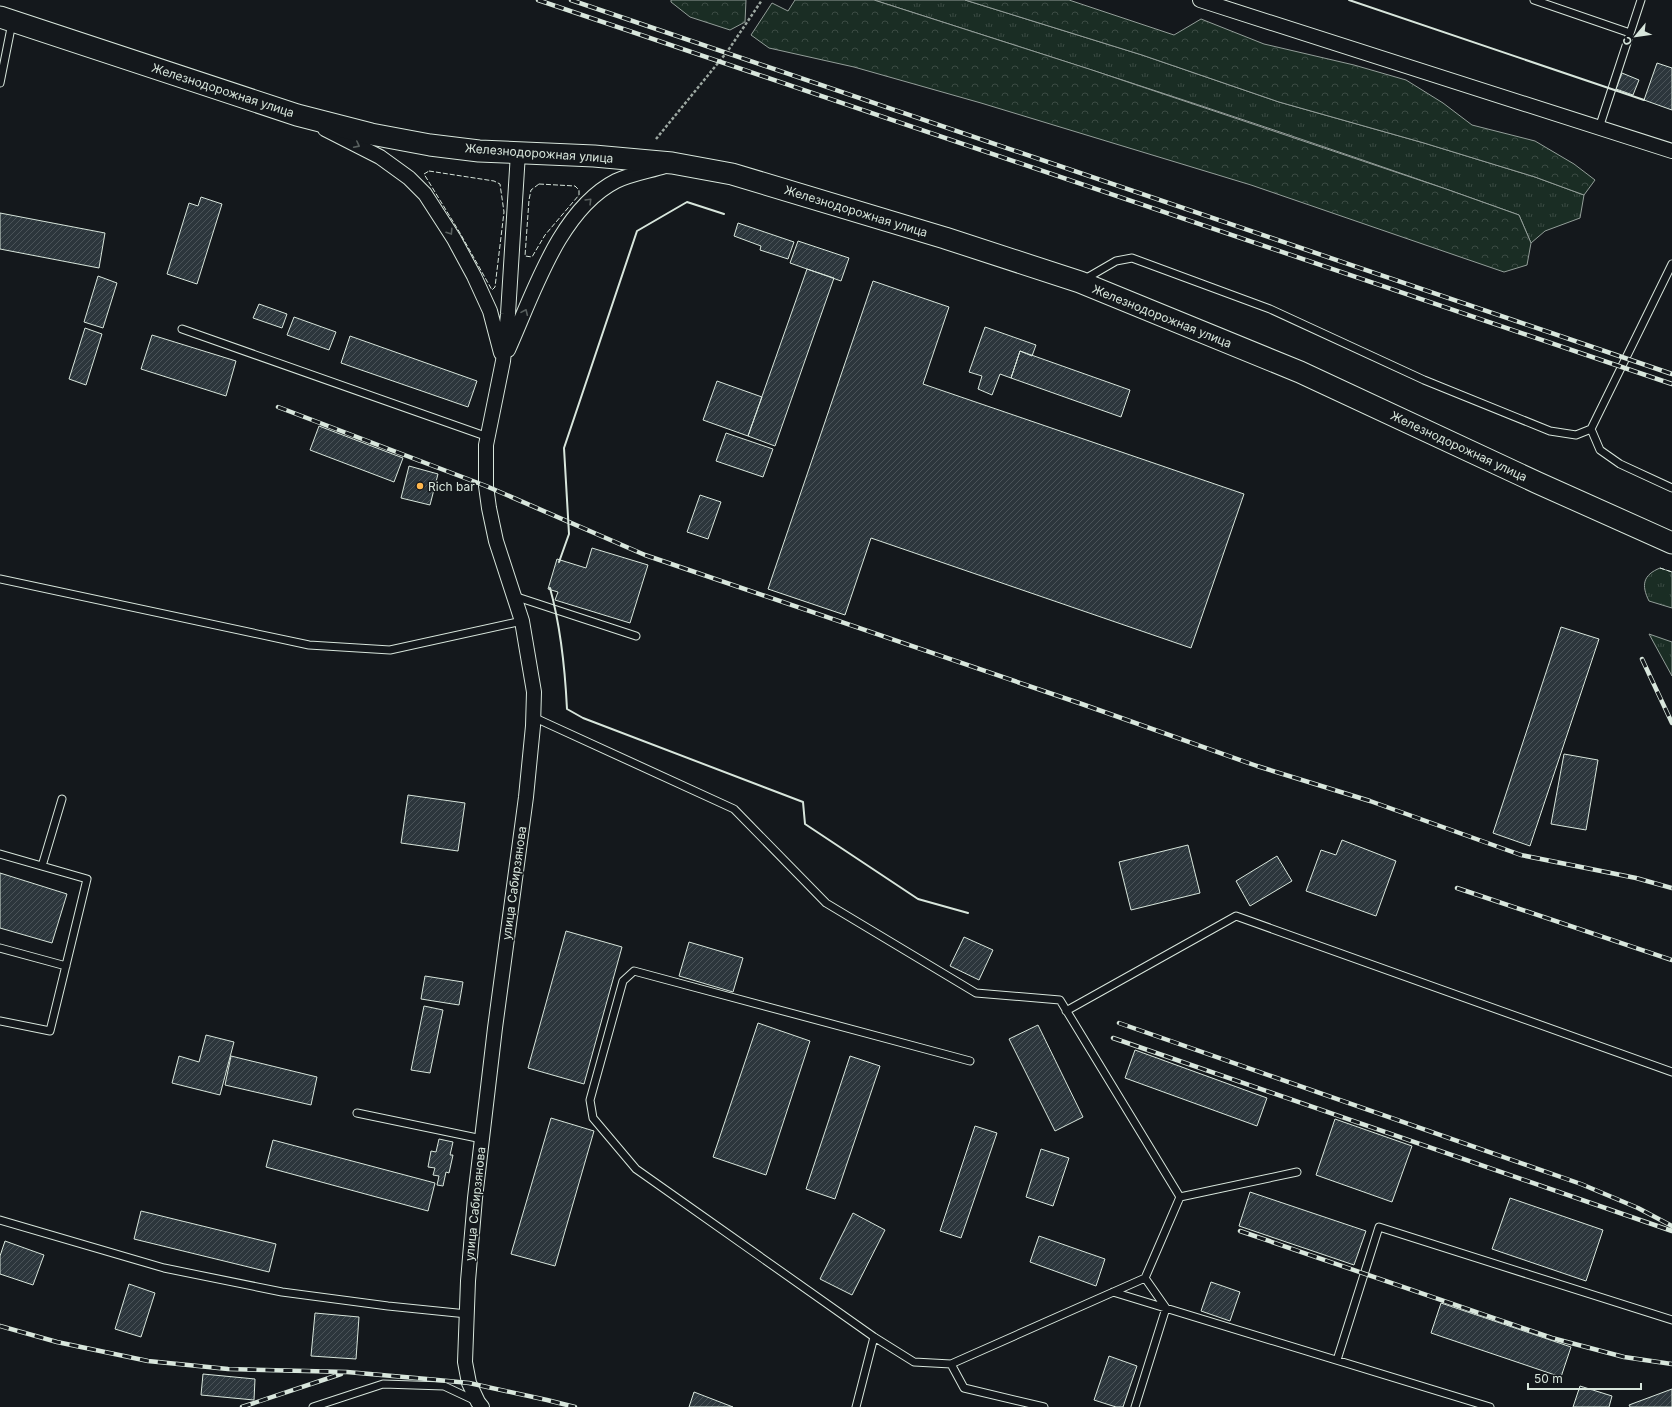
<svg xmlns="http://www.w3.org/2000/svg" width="1672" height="1407" viewBox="0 0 1672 1407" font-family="Inter,sans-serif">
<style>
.grass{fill:url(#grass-tufts);stroke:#939e99}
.forest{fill:url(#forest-crowns);stroke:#939e99}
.building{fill:url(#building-hatch);stroke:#d8e6dc}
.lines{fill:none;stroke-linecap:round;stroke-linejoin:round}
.lane-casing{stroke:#d8e6dc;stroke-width:9}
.street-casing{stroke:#d8e6dc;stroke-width:16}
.primary-casing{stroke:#d8e6dc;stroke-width:23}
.path{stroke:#9da8a2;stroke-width:2.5;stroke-dasharray:3 2;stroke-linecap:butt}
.lane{stroke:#14181c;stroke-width:7}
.street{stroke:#14181c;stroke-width:14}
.primary{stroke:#14181c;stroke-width:21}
.rail-casing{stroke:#d8e6dc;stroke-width:4.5}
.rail{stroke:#14181c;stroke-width:3;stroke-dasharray:9;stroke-linecap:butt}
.fence{stroke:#d8e6dc;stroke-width:1;stroke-dasharray:5 2;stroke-linecap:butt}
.wall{stroke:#d8e6dc;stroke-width:2}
.oneway{stroke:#59605f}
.poi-dot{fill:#ffb74d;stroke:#14181c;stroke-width:1.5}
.labels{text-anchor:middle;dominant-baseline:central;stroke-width:3;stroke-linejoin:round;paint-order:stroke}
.street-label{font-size:12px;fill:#d8e6dc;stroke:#14181c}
.poi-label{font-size:12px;fill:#d8e6dc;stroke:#14181c;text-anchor:start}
</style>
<defs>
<pattern id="grass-tufts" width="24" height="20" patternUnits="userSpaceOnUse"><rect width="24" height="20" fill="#1a2d24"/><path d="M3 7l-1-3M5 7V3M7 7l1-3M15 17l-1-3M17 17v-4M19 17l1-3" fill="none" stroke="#3b4b43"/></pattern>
<pattern id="forest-crowns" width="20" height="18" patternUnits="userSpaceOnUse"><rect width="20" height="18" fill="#1a2d24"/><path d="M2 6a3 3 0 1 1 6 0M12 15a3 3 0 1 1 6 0" fill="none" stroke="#3b4b43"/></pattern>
<pattern id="building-hatch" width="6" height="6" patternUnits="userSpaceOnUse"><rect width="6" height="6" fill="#2c363c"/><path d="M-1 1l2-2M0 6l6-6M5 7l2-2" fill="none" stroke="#4a5358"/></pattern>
</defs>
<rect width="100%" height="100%" fill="#14181c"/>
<path class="grass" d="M874,0H965L1142,55L1279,102L1424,143L1535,177L1584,195L1580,218L1545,231L1531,243L1519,215C1306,138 1089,69 874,0Z
M1660,568L1672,572V608L1649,601C1641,585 1643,575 1660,568Z
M1649,634L1672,642V676Z"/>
<path class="forest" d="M671,0H746L745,22L730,30L690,17L671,2Z
M795,0H874L1092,70L1446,189L1519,215L1531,243L1527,265L1504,272L1251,185L981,103L854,67L769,48L751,35L772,3L788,11Z
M965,0H1069L1174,35L1201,19L1264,44L1354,65L1406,80L1443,103L1472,125L1535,141L1574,164L1595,180L1584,195L1535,177L1424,143L1279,102L1142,55Z"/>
<path class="building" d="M1657,63L1672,68V110L1644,100Z
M1622,73L1639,80L1633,95L1616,89Z
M201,197L222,204L197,284L167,274L189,203L198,206Z
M0,213L105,233L99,268L0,249Z
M738,223L794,242L788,259L760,250L761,246L734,236Z
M798,241L849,258L841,281L790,263Z
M807,269L834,278L775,446L748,436Z
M98,276L117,283L103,328L84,322Z
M873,281L949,307L923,384L1244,494L1191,648L871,538L845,615L768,589Z
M259,304L287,314L282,328L253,318Z
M294,317L336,332L329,350L287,335Z
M985,327L1036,345L1032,356L1020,351L1011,378L1000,374L992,395L978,389L982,376L969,372Z
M85,328L102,334L86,385L69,379Z
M152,335L236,361L226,396L141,369Z
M350,336L477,381L468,407L341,363Z
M1020,351L1130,390L1121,417L1011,378Z
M717,381L762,397L748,436L703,420Z
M319,426L403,458L394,482L310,450Z
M726,433L773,449L763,477L716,461Z
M409,466L438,474L430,505L401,498Z
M700,495L721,502L708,539L687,532Z
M592,548L648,565L630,623L555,600L558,592L548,589L557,559L586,568Z
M1561,627L1599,639L1530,846L1493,833Z
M1564,754L1598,760L1586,830L1551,824Z
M408,795L465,803L458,851L401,843Z
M1342,840L1396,861L1376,916L1306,891L1321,850L1336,855Z
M1188,845L1200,893L1131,910L1119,862Z
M1277,856L1292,881L1250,906L1236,881Z
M0,873L67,894L52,943L0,928Z
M566,931L622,947L584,1084L528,1068Z
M964,937L993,950L979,980L950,966Z
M689,942L743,958L733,992L679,976Z
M425,976L463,982L459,1005L421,999Z
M424,1006L443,1010L430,1073L411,1070Z
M758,1023L810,1041L766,1175L713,1157Z
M1038,1025L1083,1117L1055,1131L1009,1039Z
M206,1035L234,1042L220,1095L172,1083L179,1056L199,1062Z
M1135,1050L1267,1098L1257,1126L1125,1078Z
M231,1056L317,1077L311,1105L225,1085Z
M850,1056L880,1066L835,1199L806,1189Z
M551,1118L594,1131L555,1266L511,1254Z
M1335,1119L1412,1146L1392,1202L1316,1175Z
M975,1126L997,1133L961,1238L940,1231Z
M439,1139L453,1142L450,1155H453L449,1173L446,1172L443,1186L437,1185L439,1176L433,1175L435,1168L428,1167L431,1151L436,1152Z
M273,1140L435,1183L428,1211L266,1167Z
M1041,1149L1069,1158L1053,1206L1026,1197Z
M1250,1192L1366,1231L1354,1265L1239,1226Z
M1510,1198L1603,1230L1586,1281L1492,1249Z
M141,1211L276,1244L269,1272L134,1239Z
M853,1213L885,1230L852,1295L820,1279Z
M1039,1236L1105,1259L1096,1286L1030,1262Z
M5,1241L44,1255L33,1285L0,1274V1256Z
M1211,1282L1240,1292L1230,1321L1201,1311Z
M129,1284L155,1293L141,1337L115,1329Z
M1441,1303L1571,1347L1561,1377L1431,1333Z
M315,1313L359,1317L356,1359L311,1356Z
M1109,1356L1137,1366L1123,1407H1116L1094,1400Z
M203,1374L255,1379L254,1400L201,1395Z
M1580,1386L1612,1396L1609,1407H1573Z
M1672,1389V1407H1630L1629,1405Z
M694,1392L733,1407H689Z"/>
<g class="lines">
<g class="lane-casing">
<path id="lane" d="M1534,0L1630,33
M0,83L12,23
M1599,128L1641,0
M1085,279L1116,261L1132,258L1270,309L1424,380L1550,431L1576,435L1591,429L1600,450L1620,464L1672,488
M182,329L488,437
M1591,429L1672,264
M0,579L309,645L390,650L522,621
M514,596L636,636
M533,717L734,809L826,903L976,993L1060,1000L1180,1197L1145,1278L951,1364L914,1362L874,1337L636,1169L593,1118L590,1100L623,981L634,971L970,1061
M0,854L87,879L50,1031L0,1021
M42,866L62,799
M0,948L66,966
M1066,1011L1236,916L1672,1072
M357,1113L482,1139
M1180,1197L1297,1172
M0,1220L164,1268L282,1292L388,1306L467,1314
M1113,1292L1490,1407
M1337,1360L1379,1227L1672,1320
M951,1364L964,1388L1044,1407
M313,1407L383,1384L444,1386L476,1401
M856,1407L874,1337
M1135,1407L1166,1308L1145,1278"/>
</g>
<g class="street-casing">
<path id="street" d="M1200,0L1672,151
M325,129L380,157L409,178L425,194L454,239L474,276L490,311L501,353
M508,350C533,295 559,210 616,181C630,174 649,171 665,166
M482,1407L478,1402L469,1383L465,1362L468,1281L475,1198L495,1028L526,797L533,726L534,692L522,621L496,541L489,508L486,486V445L503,361L508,314L518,153"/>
</g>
<g class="primary-casing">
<path id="primary" d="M0,17L297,115L371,134L430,145L479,151L594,156L672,163L732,174L945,238L1080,282L1300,372L1538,483L1672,543"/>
</g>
<path class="path" d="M656,139L727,52L762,0"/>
<use href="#lane" class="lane"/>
<use href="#street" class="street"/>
<use href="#primary" class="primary"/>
<g class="rail-casing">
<path id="rail" d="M538,0L1672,384
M571,0L1672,374
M278,407L486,486L645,555L1079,703L1257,766L1370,801L1521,855L1636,878L1672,888
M1642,659L1672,723
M1457,888L1672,960
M1119,1023L1581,1184L1638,1208L1672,1226
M1113,1038L1672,1231
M1240,1231L1552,1338L1624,1357L1672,1364
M0,1326L57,1342L148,1361L228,1369L347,1372L427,1379L469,1383L547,1400L575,1407
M242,1407L341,1374"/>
</g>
<use href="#rail" class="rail"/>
<path class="fence" d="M429,171L494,181L500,184L504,212L495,287L492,290L460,233L424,174Z
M539,184L575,186L579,190V195L545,235L532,257L525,256L529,200L531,190Z
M1660,568L1672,572"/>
<path class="wall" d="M1349,0L1644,100
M559,562L569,534L564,448L637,231L687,202L724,214
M550,588C561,628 565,668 567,709L583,718L803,802L805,824L918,899L968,913"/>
</g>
<defs><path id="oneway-chevron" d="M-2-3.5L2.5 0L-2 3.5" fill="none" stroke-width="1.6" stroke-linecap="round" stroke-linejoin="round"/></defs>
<g class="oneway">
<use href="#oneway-chevron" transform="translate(357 145) rotate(27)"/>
<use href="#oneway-chevron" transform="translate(589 201) rotate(-45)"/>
<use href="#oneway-chevron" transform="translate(450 232) rotate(57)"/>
<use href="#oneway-chevron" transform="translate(525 312) rotate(-66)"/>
</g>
<circle class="poi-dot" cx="420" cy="486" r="4"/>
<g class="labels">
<g class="street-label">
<text transform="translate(223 90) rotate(18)">Железнодорожная улица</text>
<text transform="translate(539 153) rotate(4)">Железнодорожная улица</text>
<text transform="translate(856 211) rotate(17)">Железнодорожная улица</text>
<text transform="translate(1162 316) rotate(22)">Железнодорожная улица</text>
<text transform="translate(1459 446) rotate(25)">Железнодорожная улица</text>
<text transform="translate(514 883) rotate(-82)">улица Сабирзянова</text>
<text transform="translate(475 1204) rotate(-84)">улица Сабирзянова</text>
</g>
<g class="poi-label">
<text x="428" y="486">Rich bar</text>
</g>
</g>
<g transform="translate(1636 36) rotate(241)" stroke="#14181c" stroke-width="3" paint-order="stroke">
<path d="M0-3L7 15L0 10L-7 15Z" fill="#d8e6dc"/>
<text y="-6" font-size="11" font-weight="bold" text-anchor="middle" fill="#d8e6dc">С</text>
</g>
<path d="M1528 1383v6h113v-6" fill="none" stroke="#d8e6dc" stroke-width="2"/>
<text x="1534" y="1383" font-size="12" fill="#d8e6dc" stroke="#14181c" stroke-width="3" paint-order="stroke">50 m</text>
</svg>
